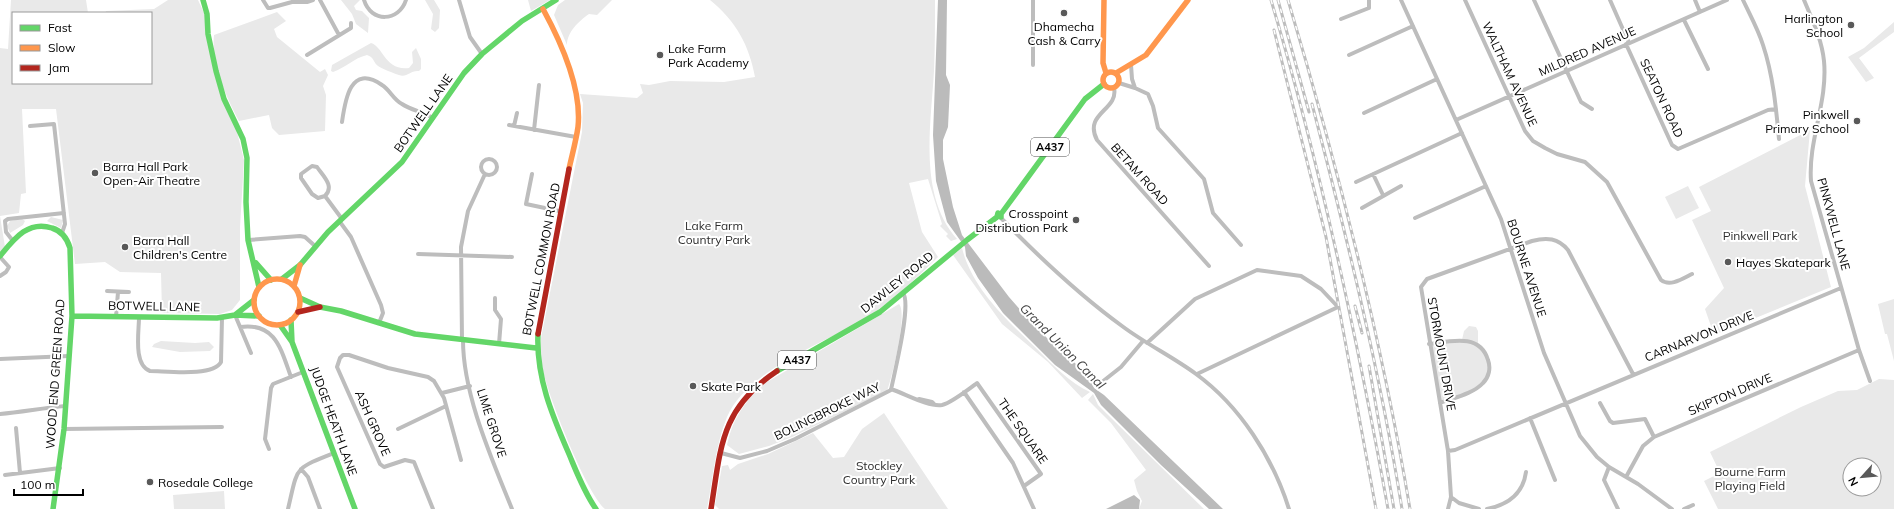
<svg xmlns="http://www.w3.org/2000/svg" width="1894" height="509" viewBox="0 0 1894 509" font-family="Mulish,sans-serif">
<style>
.green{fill:#e9e9e9;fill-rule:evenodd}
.water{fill:#bbb}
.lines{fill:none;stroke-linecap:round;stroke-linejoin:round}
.street{stroke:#bdbdbd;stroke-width:4}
.fast{stroke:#63d668;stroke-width:5.5}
.slow{stroke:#ff974d;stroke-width:5.5}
.jam{stroke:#b3261e;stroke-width:5.5}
.rail-casing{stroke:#bdbdbd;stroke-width:3}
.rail{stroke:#fff;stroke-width:1.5;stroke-dasharray:4.5;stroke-linecap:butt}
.poi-dot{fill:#595959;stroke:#fff;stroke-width:1.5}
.labels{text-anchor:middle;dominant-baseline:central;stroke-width:4;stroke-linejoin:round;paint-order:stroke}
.shield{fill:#fff;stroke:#4c4c4c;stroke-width:1}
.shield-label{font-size:11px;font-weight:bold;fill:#000}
.poi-label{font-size:12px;fill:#000;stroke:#fff;text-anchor:start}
.street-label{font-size:12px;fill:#000;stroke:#fff}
.park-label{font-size:12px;fill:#2e2e2e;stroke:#fff}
.water-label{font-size:13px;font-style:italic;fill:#3f3f3f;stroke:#fff}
</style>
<rect width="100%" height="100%" fill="#fff"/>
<path class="green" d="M11,0H86L88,13H13V83H151V13H105L106,11L154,9L168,0H198L205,15L207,41L237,132L244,160L240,227V300L232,310L220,314L164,313L162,312L161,273L120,272L105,262L75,264L56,109H22L26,193L21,194L19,213L0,216L5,247L0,252V48L8,49Z
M341,0H360L354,6L356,10L362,11L369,18L368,33L356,24L352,14Z
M425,0H434L440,10L439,28L435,32L431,29L433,14Z
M528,0H550L531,11Z
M565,0H612L597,15L589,14C579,21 567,32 567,45L554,15L558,5Z
M710,0H935C935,23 935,47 934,71C931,125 918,195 957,239L951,241L946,236L948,234L940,226L942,224L928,179L909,183L922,232L938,257C917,278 895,298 871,315C829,342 747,369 727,417C715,446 713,479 707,509H605C586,493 546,391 542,366C541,357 541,347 541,338L582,132L583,103L580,94L637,98L643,93L640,84L649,85L670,81L724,82L755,77C749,45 736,21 710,0Z
M277,12L286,21L274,29L277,37L320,72L325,69L328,75L323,86L326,95L325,131L279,135L272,128L269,115L239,121C226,96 211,64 214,35Z
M1894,22V32L1859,58L1874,78L1866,82L1848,57L1864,48Z
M371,43C383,46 385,71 409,68L413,63L412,52L416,48L421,59V69L419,71C410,70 407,78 399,75C393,73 383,69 378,66C373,62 374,57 367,55C354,58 345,68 333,72L331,71L332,65Z
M1810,130L1805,186L1831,287L1714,335L1705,309L1724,288L1692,220L1711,211L1699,187Z
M1688,186L1699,208L1676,219L1665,197Z
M51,217L63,220L61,228L47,221Z
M22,219L25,221L23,225L10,233L7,226L10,221Z
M962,248C972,289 1008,321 1038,350C1053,365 1070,383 1090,392L1082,398L1048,362L1002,324L953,255Z
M1894,299V361L1887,334H1885L1878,304Z
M899,304C908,313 892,378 887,391L792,437L769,446L739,454L727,445C732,420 744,403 762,385Z
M1469,326L1476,327L1478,331V345C1510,380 1467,392 1440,403L1429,344L1462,340L1464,331Z
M161,341L195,343L209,342L214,347L210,351L180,352L152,347L154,344Z
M1879,379L1894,380V509H1718L1704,481L1720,473L1710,452L1801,407L1838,391L1857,390ZM1850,465H1874V489H1850Z
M1093,394L1098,405L1106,413L1204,509H1139L1142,501L1137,491L1134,480L1146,470L1111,423L1088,400Z
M884,413L948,509H719L715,505L722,466L728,465L730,470L738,464L768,454L813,433L833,458L844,457L862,429Z
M224,491L225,509H174L173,495Z"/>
<path class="water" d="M938,0H947L946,75L950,85L948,127L943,140V159L953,207L962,235L1009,297L1032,323L1064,355H1067L1079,367V370L1092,383L1094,388L1104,395L1223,509H1209L1161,465L1101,405L1094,393L1055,365L1003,313L978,278L966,256L965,247L947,222L936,181L933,135Z
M1134,495L1140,500L1139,509H1106Z"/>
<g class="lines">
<path class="street" d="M263,0L268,8H270L292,2H307L313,0
M320,0L339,35
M364,0C371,23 399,22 406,0
M459,0L470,37L482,54
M1401,0L1501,219L1544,353L1580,436L1597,457L1609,467L1638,484L1672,509
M1465,0L1525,131L1533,141L1545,148L1557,154L1585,162L1607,182L1661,280C1670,287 1682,279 1692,274
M1534,0L1581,102L1592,109
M1610,0L1629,43
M1695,0L1700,12
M1743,0C1750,15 1758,29 1763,45C1773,75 1776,107 1779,139
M1804,0C1812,19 1822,40 1824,61C1828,102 1808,140 1811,181L1859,350L1870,381
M1341,19L1369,8V0
M1684,20L1708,69
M1626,44L1672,145L1678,149L1768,110L1776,109
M307,55L351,28V23
M1349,55L1413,26
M1033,65V0
M1131,65L1132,79L1135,88
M1119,83L1135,88L1148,94L1153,106L1158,128L1204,179L1213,213L1241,245
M1114,88C1119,110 1083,113 1097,140L1209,266
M1364,113L1437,79
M1456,120L1727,0
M342,122C345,101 350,63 382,85C390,90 393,99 402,104C411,110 423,112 433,118
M509,125L576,137
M30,126L54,124L65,224L62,233
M514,126L517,113
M534,130L539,85
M481 167a8 8 0 1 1 16 0a8 8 0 1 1-16 0Z
M532,174L526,204L559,211
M1373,174L1383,195
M1356,182L1462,133
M325,196C335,186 323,176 317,167L312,166L301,174V178L312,194L318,198L325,196L342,219
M1362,208L1401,186
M1001,218C1039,257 1078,294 1122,326C1146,344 1173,357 1196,374C1240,406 1273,458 1289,509
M1415,218L1486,186
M340,222L351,237L381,305L383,313L379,323
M248,240L300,236L305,237L315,246
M13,241L6,232L5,221L8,219L64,213
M418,254L512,257
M0,257L9,267L6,272L0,276
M107,291L129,292
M495,298V310L501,319L499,344
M235,315L251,353
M116,317L118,292
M139,317C139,332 133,365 150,371C166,371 213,377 221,362L222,318
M240,327C276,322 281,350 291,377
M462,340L461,247L468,211L485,174
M463,340C463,395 492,459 512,509
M1147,343L1195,299L1257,270L1301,276L1321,289L1338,307L1197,374
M1429,344C1451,341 1480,333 1488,360C1491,368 1489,377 1483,383C1473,394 1453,398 1440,403
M0,359L69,356
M1102,382L1121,367L1143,341
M891,389C906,394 928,407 942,405C951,403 969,389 977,383L1041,474L1024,486
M964,392L1013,463L1034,509
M442,393L470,386
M919,399L932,402L934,404
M1600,403L1610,421L1613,423L1645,419L1654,437
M0,414C22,412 43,408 65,406
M1530,418L1555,480
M16,428L20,473
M64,429L222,427
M398,429L446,406
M269,449L265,439L271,388L273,384L303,372
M1448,451L1455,450L1841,288
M721,453L740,458L767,451L795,439L891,390C894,374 912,304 903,293
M1609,467L1604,480L1618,509
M301,469L308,477L320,509
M5,475L60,468
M1626,477L1643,446L1654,437L1859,350
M288,509C298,467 293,469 334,453
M433,509L414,462L405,460L384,467L380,464L337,367L340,358L343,355H349L388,368L428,377L434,381L444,398L461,460
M1448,509L1451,497
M1479,509L1459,503L1451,497L1448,451L1421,287L1427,279L1532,241C1547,237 1558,238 1568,250L1633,374
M1487,509C1507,505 1523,494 1526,472
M1684,509L1693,505"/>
<path class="fast" d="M203,0L207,14L208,34L216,71L224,99L243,139L247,158L246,202L248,240L259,287
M1001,217V214L1085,99L1104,84
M0,256C14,239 28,220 52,228C62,231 67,238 70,248L72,316L64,429L53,509
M256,263L271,280
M282,279L300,265L328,232L402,162L464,73L482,54L522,21L556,0
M300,298L320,307L341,311L415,334L536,348
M235,315L254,300
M72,316L217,318L235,315L259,316
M291,320L292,342
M280,325L292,342L355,509
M538,334C536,377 552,415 569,454C577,473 584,492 596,509
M777,371L880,312L967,240L997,217L998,213L1001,214"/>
<path class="slow" d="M1104,0L1103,63L1106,73
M543,9C561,42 582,89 578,127C576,141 572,155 569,169
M1103 80a8 8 0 1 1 16 0a8 8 0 1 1-16 0Z
M1116,73L1146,55L1188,0
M254 302a23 23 0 1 1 46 0a23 23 0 1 1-46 0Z
M294,286L300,265"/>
<path class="jam" d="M298,312L320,307
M538,334L569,169
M711,509C721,447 720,409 777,371"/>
<g class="rail-casing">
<path id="rail" d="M1271,0C1321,167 1357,337 1388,509
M1278,0L1309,112
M1288,0C1338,167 1381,337 1410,509
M1274,30L1326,237L1376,509
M1312,104C1347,238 1380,372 1402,509
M1355,306L1362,333
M1369,366L1394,509"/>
</g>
<use href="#rail" class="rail"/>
</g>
<g class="poi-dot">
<circle cx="1064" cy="13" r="4"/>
<circle cx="1851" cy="25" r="4"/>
<circle cx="660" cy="55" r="4"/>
<circle cx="1857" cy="121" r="4"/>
<circle cx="95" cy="173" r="4"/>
<circle cx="1076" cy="220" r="4"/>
<circle cx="125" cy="247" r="4"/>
<circle cx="1728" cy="262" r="4"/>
<circle cx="693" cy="386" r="4"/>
<circle cx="150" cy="482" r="4"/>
</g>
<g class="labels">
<g class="shield">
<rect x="1031" y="138" width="38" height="18" rx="3"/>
<rect x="778" y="351" width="38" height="18" rx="3"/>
</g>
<g class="shield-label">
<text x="1050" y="147">A437</text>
<text x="797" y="360">A437</text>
</g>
<g class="poi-label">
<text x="1843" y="18" text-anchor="end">Harlington<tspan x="1843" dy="14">School</tspan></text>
<text x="1064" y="26" text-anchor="middle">Dhamecha<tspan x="1064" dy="14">Cash &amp; Carry</tspan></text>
<text x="668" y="48">Lake Farm<tspan x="668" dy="14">Park Academy</tspan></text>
<text x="1849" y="114" text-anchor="end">Pinkwell<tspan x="1849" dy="14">Primary School</tspan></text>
<text x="103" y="166">Barra Hall Park<tspan x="103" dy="14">Open-Air Theatre</tspan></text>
<text x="1068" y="213" text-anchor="end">Crosspoint<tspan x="1068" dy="14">Distribution Park</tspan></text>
<text x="133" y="240">Barra Hall<tspan x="133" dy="14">Children's Centre</tspan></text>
<text x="1736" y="262">Hayes Skatepark</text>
<text x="701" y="386">Skate Park</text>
<text x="158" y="482">Rosedale College</text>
</g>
<g class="street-label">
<text transform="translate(1587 51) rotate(-24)">MILDRED AVENUE</text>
<text transform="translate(1510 74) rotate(65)">WALTHAM AVENUE</text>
<text transform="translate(1662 98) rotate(65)">SEATON ROAD</text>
<text transform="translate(423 113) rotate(-55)">BOTWELL LANE</text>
<text transform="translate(1140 174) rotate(48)">BETAM ROAD</text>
<text transform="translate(1834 224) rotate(75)">PINKWELL LANE</text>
<text transform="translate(541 259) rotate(-79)">BOTWELL COMMON ROAD</text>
<text transform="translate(1527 268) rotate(72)">BOURNE AVENUE</text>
<text transform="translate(897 282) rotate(-39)">DAWLEY ROAD</text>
<text transform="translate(154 306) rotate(1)">BOTWELL LANE</text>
<text transform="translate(1699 336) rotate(-22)">CARNARVON DRIVE</text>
<text transform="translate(1442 354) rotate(80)">STORMOUNT DRIVE</text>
<text transform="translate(55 374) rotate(-86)">WOOD END GREEN ROAD</text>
<text transform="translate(1730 394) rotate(-23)">SKIPTON DRIVE</text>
<text transform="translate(827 411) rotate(-26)">BOLINGBROKE WAY</text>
<text transform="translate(334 421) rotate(70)">JUDGE HEATH LANE</text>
<text transform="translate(373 423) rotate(66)">ASH GROVE</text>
<text transform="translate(492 423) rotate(72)">LIME GROVE</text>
<text transform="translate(1023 431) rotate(55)">THE SQUARE</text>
</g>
<g class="park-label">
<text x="714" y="225">Lake Farm<tspan x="714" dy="14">Country Park</tspan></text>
<text x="1760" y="235">Pinkwell Park</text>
<text x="879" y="465">Stockley<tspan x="879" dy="14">Country Park</tspan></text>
<text x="1750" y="471">Bourne Farm<tspan x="1750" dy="14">Playing Field</tspan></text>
</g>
<g class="water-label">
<text transform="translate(1063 346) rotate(45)">Grand Union Canal</text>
</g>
</g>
<rect x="12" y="12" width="140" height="72" fill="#ffffff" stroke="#999999"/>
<rect x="20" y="25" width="20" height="6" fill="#63d668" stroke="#999999"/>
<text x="48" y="32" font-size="12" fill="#000000">Fast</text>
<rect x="20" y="45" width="20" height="6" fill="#ff974d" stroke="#999999"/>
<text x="48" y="52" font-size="12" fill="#000000">Slow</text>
<rect x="20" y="65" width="20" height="6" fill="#b3261e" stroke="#999999"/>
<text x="48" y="72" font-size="12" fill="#000000">Jam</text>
<g transform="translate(1862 477) rotate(243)"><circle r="19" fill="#ffffff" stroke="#999999"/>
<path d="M0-3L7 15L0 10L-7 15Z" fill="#595959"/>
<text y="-6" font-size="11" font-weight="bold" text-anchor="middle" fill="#000000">N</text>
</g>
<path d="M14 489v6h69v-6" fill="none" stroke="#000000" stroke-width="2"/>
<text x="20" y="489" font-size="12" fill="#000000" stroke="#ffffff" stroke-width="3" paint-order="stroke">100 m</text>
</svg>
